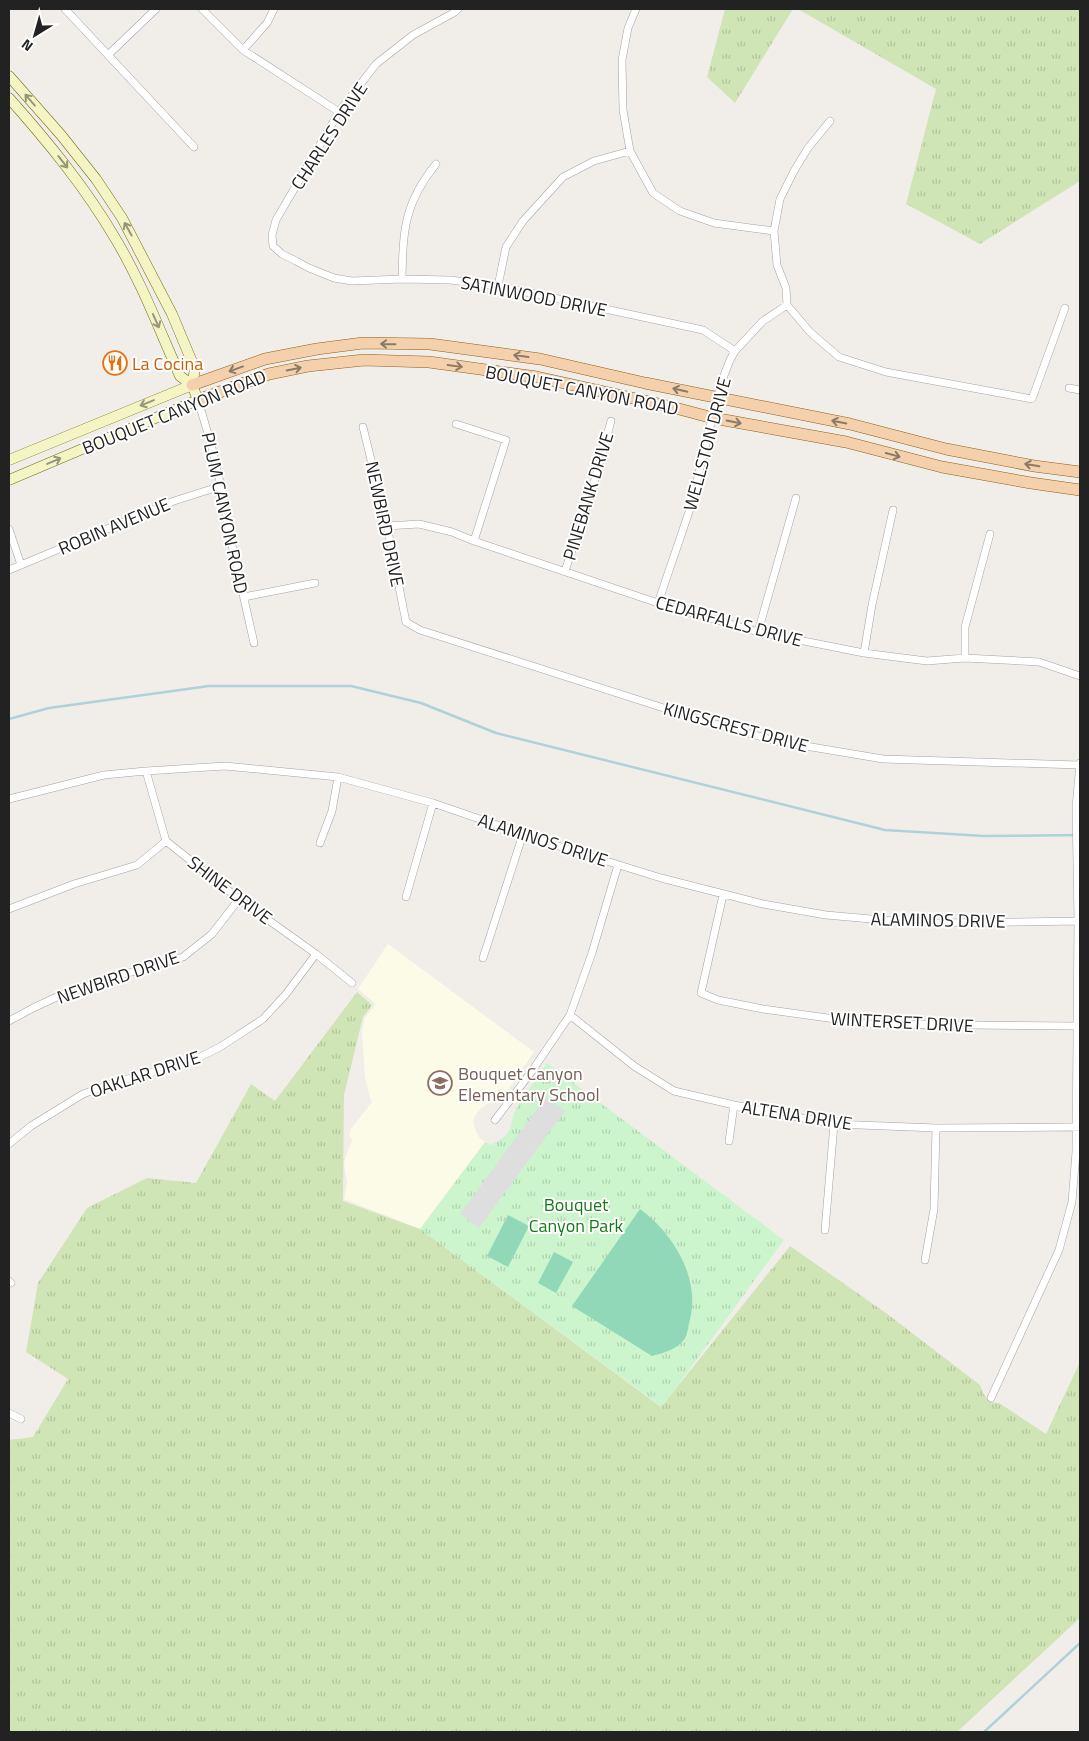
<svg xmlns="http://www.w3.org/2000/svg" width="1089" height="1741" viewBox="0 0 1089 1741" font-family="'Titillium Web',sans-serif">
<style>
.education{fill:#fcfbe7}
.grass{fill:url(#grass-tufts)}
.park{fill:url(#park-tufts)}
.pitch{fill:#90d8b8}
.parking{fill:#dedede}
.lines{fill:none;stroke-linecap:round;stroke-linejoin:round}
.stream{stroke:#afd2da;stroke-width:2.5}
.minor-casing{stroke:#a3a3a3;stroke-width:8}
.secondary-casing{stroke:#6c7110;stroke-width:11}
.primary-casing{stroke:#905f0f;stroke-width:12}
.minor{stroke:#fff;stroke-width:7}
.secondary{stroke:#f4f4c4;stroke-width:10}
.primary{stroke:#f4d1ac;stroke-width:11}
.oneway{stroke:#96967b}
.oneway2{stroke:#8b7a67}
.labels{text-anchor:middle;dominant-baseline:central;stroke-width:4;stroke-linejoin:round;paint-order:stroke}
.street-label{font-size:18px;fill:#222;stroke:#fff}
.food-label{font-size:18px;fill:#c56008;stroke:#fff;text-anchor:start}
.education-label{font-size:18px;fill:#785e54;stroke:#fff;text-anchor:start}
.park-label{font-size:18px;fill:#17781a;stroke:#fff}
</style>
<defs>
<pattern id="grass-tufts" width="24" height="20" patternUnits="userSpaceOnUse" patternTransform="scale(1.25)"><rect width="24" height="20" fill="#cfe5b5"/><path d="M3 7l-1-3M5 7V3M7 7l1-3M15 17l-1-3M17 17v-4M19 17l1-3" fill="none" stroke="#b1c49b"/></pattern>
<pattern id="park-tufts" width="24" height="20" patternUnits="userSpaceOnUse" patternTransform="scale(1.25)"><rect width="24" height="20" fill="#ccf5cd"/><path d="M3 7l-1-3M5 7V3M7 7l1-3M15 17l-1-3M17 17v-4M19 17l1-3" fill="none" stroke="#afd2b0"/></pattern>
</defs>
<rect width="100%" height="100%" fill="#f1eeea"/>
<path class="education" d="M388,944L534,1052L508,1090L481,1108L476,1114L473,1121L475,1129L479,1137L485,1142L420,1229L344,1199L347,1183L344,1162L352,1140L349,1136L351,1129L372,1102L370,1098L365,1077L362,1031L365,1018L376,1004L358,989Z"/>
<path class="grass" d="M725,9H793L735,103L707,77Z
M798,9H1080V181L980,244L906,204L936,89Z
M357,992L372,1005L363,1017L344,1095L343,1201L420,1229L661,1407L790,1246L886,1313L980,1385C984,1395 987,1404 999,1403L1046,1434L1080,1362V1618L957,1732H9V1440L33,1437L68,1379L26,1352L38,1283L87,1208L147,1178L196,1183L251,1084L275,1101Z"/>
<path class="park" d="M547,1063L784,1240L662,1407L420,1229L485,1142L491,1145C519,1130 506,1127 518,1105C527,1091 538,1077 547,1063Z"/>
<path class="pitch" d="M640,1209C674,1234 702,1280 689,1323C688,1329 687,1337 683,1341C675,1350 663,1353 652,1356L572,1306Z
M508,1215L529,1226L508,1267L487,1256Z
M554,1252L573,1262L556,1293L538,1283Z"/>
<path class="parking" d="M546,1097L565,1111L479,1228L460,1214Z"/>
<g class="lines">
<path class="stream" d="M9,719L49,708L209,686H351L421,703L496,733L885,830L984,836L1080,835
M984,1732L1080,1643"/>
<g class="minor-casing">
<path id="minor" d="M65,9L194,147
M202,9L243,50L339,112
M458,9L455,12L413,35L376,64L339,112L276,220L272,235L273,246L282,254L296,261L309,268L334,278L352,281L402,279L450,280L498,286L703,330L735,351
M636,9L628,28L622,60L623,110L630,151L653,193L680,211L714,223L774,231
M243,50L267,23L274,9
M109,54L156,9
M830,121L808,148L794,171L780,199L774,231L777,265L786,288L787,305L810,332L839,357L886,372L1032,399L1065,308
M402,279C403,231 404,203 436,164
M498,286L506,247L523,221L563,177L594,161L630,151
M1069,388L1080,390
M198,400L211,444L221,486L229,532L254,643
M456,424L506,440L474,541
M363,427L387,526L406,622L420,630L698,719L776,741L883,759L1079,765
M387,526L419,524L452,532L474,541L658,603L758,632L864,653L927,661L965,658L1039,662L1080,676
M9,529L21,565
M9,570L174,501L221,486
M565,571L590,497L611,421
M244,597L315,583
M658,603L691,506L717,398L723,378L730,360L735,351L763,321L787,305
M758,632L796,498
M864,653L872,605L893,510
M965,658V627L990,534
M146,771L166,841L239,899L316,954L352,983
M9,799L104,775L146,771L225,766L338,777L433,803L555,845L661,878L763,904L826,915L882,920L939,923L1080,921
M320,843L332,811L338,777
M723,895L701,993L718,1000L763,1009L871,1024L1076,1026
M406,897L433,803
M9,909L74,884L137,865L166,841
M483,958L523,834
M570,1015L634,1066L674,1091L734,1105L834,1124L936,1128L1080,1127
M9,1021L33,1008L74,989L183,957L212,934L239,899
M495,1120L532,1071L570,1015L592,953L618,865
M729,1141L734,1105
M9,1144L31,1126L83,1094L120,1081L190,1062L220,1047L263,1019L286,994L316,954
M825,1230L834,1124
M925,1260L934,1209L936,1128
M9,1281L11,1283
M991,1398L1059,1250L1072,1202L1076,1152L1078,921L1076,807L1080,763
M9,1413L21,1419"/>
</g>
<g class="secondary-casing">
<path id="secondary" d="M9,76L61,135L96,179L122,218L172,314L195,369L192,385L198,400L9,480
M9,98C48,142 85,187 115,238C141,281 159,329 180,376L192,385
M9,460L192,385"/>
</g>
<g class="primary-casing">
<path id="primary" d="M192,385L265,359L317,349L363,343L430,344L540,359L645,383L850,424L946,449L1034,466L1080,472
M198,400L269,374L308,366L364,360L429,362L537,377L668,406L713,418L846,442L942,467L1031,483L1080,490"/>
</g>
<use href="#minor" class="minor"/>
<use href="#secondary" class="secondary"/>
<use href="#primary" class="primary"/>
</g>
<defs><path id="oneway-shaft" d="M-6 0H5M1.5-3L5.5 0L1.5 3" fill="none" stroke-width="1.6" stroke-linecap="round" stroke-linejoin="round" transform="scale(1.25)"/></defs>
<g class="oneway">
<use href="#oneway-shaft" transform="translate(30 100) rotate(-131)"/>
<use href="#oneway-shaft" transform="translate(63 162) rotate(52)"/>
<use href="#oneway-shaft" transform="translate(128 229) rotate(-119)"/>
<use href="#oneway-shaft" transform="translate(156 321) rotate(66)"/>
<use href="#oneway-shaft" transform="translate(147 403) rotate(158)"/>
<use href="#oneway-shaft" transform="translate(54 461) rotate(-23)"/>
</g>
<g class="oneway2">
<use href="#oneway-shaft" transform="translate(388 344) rotate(-179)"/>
<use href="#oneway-shaft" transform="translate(521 356) rotate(-172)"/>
<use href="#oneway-shaft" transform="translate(455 366) rotate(8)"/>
<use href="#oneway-shaft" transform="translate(236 369) rotate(160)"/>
<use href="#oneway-shaft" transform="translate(294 369) rotate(-11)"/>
<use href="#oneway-shaft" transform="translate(680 390) rotate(-167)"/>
<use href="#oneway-shaft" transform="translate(734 422) rotate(11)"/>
<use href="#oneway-shaft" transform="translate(839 422) rotate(-169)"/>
<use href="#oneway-shaft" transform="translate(893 455) rotate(15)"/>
<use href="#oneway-shaft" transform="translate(1032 465) rotate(-170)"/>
</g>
<defs>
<g id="restaurant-ring" transform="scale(1.25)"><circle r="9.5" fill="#fff" stroke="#e8710a" stroke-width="1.5"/><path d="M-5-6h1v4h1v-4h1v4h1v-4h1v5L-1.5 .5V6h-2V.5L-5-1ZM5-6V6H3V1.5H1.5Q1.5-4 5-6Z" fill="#e8710a"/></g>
<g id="school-ring" transform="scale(1.25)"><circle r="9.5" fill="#fff" stroke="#8d6e63" stroke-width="1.5"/><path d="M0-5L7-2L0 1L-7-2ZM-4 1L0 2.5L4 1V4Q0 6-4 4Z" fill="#8d6e63"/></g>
</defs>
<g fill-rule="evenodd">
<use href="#restaurant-ring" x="115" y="363"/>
<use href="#school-ring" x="440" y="1083"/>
</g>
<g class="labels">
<g class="street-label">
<text transform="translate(329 136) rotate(-57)">CHARLES DRIVE</text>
<text transform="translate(534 296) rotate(11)">SATINWOOD DRIVE</text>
<text transform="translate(582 390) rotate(11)">BOUQUET CANYON ROAD</text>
<text transform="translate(174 412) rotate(-22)">BOUQUET CANYON ROAD</text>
<text transform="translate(707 444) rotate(-75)">WELLSTON DRIVE</text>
<text transform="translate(588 496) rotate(-73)">PINEBANK DRIVE</text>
<text transform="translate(225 513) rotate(78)">PLUM CANYON ROAD</text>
<text transform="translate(385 524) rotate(78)">NEWBIRD DRIVE</text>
<text transform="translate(114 526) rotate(-23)">ROBIN AVENUE</text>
<text transform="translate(729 621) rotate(15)">CEDARFALLS DRIVE</text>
<text transform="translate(736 727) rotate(15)">KINGSCREST DRIVE</text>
<text transform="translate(543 840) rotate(18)">ALAMINOS DRIVE</text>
<text transform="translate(230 890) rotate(37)">SHINE DRIVE</text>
<text transform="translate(938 920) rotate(1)">ALAMINOS DRIVE</text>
<text transform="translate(118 977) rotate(-19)">NEWBIRD DRIVE</text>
<text transform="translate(902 1022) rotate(3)">WINTERSET DRIVE</text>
<text transform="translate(145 1074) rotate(-18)">OAKLAR DRIVE</text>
<text transform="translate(797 1115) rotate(9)">ALTENA DRIVE</text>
</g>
<g class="food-label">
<text x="132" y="363">La Cocina</text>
</g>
<g class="education-label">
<text x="458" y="1073">Bouquet Canyon<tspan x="458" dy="21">Elementary School</tspan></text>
</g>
<g class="park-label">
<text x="576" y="1204">Bouquet<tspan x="576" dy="21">Canyon Park</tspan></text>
</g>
</g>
<rect width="1089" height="1741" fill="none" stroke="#222222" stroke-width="20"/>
<g transform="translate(35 35) rotate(217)" stroke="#ffffff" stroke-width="4" paint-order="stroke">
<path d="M0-4L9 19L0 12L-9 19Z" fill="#222222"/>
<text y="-8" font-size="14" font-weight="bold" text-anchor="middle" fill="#222222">N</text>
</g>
</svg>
